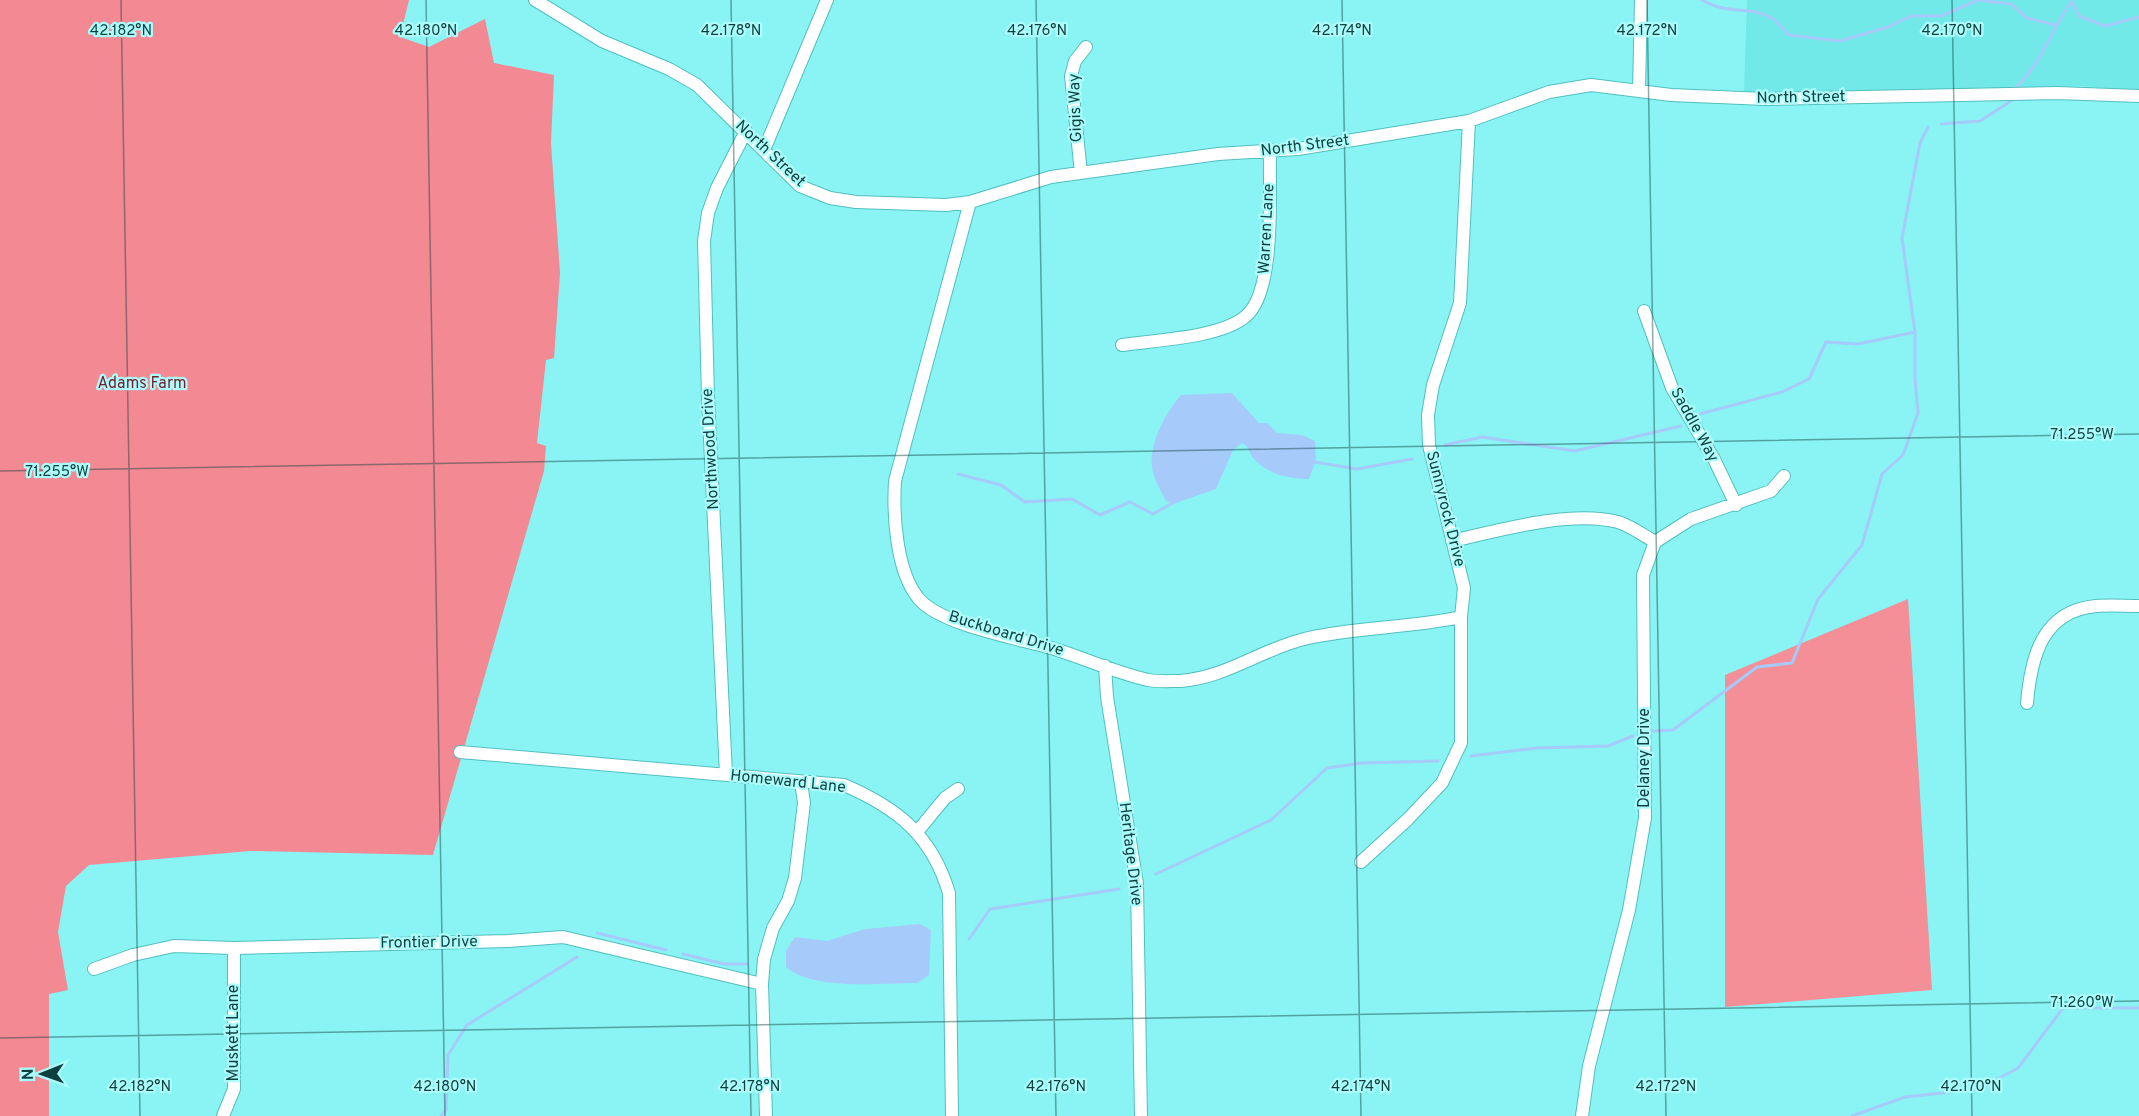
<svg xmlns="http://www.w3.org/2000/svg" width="2139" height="1116" viewBox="0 0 2139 1116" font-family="Overpass,sans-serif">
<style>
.built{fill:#70e9e8}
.green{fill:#f48e97}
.forest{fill:#f38993}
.water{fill:#a6cbfa}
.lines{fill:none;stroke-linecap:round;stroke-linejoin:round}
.stream{stroke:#a6cbfa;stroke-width:3}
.minor-casing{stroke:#52bfbf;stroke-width:14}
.minor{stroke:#fff;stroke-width:12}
.ticks{fill:none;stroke:#0f3f3f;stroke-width:1.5;stroke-opacity:0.45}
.labels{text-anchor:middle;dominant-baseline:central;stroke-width:4.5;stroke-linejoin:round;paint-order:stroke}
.street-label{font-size:16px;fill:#0f3f3f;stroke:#acfefd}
.park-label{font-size:16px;fill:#781b2d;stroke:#acfefd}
.ticks-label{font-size:15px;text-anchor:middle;fill:#0f3f3f;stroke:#acfefd;stroke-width:4.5;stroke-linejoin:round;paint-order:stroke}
</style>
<rect width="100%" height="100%" fill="#89f4f3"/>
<path class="built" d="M1747,0H2139V91L2083,86L1831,93L1744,92Z"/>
<path class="green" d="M1908,599L1932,990L1725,1007V675Z"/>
<path class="forest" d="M0,0H409L400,37L429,47L485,19L494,63L554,75L551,143L560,273L554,358L546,360L537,443L546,446L544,471L433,855L250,851L89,865L66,886L58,932L68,990L49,994V1116H0Z"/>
<path class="water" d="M1232,393L1259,423H1267L1277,433L1302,435L1315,441L1316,460L1309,479C1287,478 1269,475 1253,458C1249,452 1249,446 1242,443L1233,450L1216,489L1173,504L1166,501C1161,491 1153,478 1152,467C1149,443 1166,412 1181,395Z
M920,924L931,930L929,975L917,983C881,983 814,991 786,967V951L795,937L827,941L865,929Z"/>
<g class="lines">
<path class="stream" d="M1702,0C1727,15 1752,6 1772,18C1778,22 1784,30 1789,35L1840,41L1888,27L1911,16H1941L1978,0L2011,4L2027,18L2055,25
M2072,2L2079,16L2105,26L2139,17
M2016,87C2042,64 2051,28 2073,0
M1941,124L1980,121L2011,101
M1700,414L1782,392L1809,379L1826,342L1858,344L1915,332
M1445,445L1482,437L1575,451L1681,426
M1314,462L1357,469L1412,459
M958,474L1001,485L1025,502L1072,499L1100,515L1130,502L1153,514L1178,500
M1653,731L1673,730L1757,667L1792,663L1818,599L1862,545L1882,474L1903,455L1918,413L1915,379V332L1902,238L1920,143L1928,127
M1471,756L1537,748L1608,746L1633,736
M1156,874L1271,820L1327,768L1362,763L1438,761
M597,933L666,950
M969,939L990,909L1119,889
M683,954L724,964H747
M441,1116L446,1110L448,1055L467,1025L577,957
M1852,1116L1905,1097L1979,1089L2018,1068L2063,1008H2139"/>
<g class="minor-casing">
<path id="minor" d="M535,0L602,41L669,69L697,85L800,186L830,198L856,202L946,205L970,202L1051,177L1218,154L1298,149L1469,121L1549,92L1591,85L1671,95L1765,99L2057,93L2139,96
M1639,90L1641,0
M764,150L827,0
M1081,173L1071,76L1075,61L1086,47
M970,202L895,481C893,515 896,572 919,599C942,626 1023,639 1058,650C1088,660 1117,673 1148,680C1158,682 1170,681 1180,681C1226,678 1263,648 1308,638C1358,627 1410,628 1461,617
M1644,311L1672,388L1714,459L1736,505
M1122,345C1154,340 1221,338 1246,316C1276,291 1269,190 1270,151
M1452,541C1500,530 1570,510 1618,522C1631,526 1643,535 1655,542
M1105,666L1107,697L1137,884L1141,1116
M2027,703C2031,657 2042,611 2096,606C2110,605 2125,606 2139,606
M460,752L844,785C898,808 932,836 949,893L952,1116
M726,775L708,397L704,241L708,213L717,188L746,131
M917,832L945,798L958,789
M1361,862L1408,819L1442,783L1461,743V617L1464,588L1429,445L1428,415L1433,385L1460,303L1469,121
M94,969L133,955L174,946L234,948L508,941L563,937L762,984
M223,1116L234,1089V948
M766,1116L762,984L764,959L773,928L788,901L795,878L804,803L801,782
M1582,1116L1589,1066L1629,910L1645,818L1643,575L1655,542L1691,519L1771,491L1784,476"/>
</g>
<use href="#minor" class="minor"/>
</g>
<path class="ticks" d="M121,0L140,1116M426,0L445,1116M731,0L751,1116M1036,0L1056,1116M1342,0L1361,1116M1647,0L1666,1116M1952,0L1972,1116M0,471L2139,434M0,1038L2139,1001"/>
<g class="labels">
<g class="street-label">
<text transform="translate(1801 98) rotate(-1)">North Street</text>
<text transform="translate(1076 108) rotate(-92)">Gigis Way</text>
<text transform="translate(1305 146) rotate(-7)">North Street</text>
<text transform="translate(770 154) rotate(43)">North Street</text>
<text transform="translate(1267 229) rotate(-87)">Warren Lane</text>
<text transform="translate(1694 425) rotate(61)">Saddle Way</text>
<text transform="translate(711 449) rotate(-93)">Northwood Drive</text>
<text transform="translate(1445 509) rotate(76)">Sunnyrock Drive</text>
<text transform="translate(1006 634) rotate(17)">Buckboard Drive</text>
<text transform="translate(1645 758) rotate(-90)">Delaney Drive</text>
<text transform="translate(788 782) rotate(6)">Homeward Lane</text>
<text transform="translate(1130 854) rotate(83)">Heritage Drive</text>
<text transform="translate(429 943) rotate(-1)">Frontier Drive</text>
<text transform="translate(234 1033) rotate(-90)">Muskett Lane</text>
</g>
<g class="park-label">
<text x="142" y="384">Adams Farm</text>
</g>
</g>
<g class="ticks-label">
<text x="121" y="35">42.182°N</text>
<text x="426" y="35">42.180°N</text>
<text x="731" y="35">42.178°N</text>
<text x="1037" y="35">42.176°N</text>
<text x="1342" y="35">42.174°N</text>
<text x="1647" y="35">42.172°N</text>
<text x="1952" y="35">42.170°N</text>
<text x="2082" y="439">71.255°W</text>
<text x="57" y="476">71.255°W</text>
<text x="2082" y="1007">71.260°W</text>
<text x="140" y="1091">42.182°N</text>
<text x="445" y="1091">42.180°N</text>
<text x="750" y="1091">42.178°N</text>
<text x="1056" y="1091">42.176°N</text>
<text x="1361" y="1091">42.174°N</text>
<text x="1666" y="1091">42.172°N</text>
<text x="1971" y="1091">42.170°N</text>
</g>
<g transform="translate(42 1074) rotate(269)" stroke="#acfefd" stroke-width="4.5" paint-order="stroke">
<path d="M0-4.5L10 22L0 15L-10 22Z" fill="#0f3f3f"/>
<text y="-9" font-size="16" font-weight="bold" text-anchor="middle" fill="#0f3f3f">N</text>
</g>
</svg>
